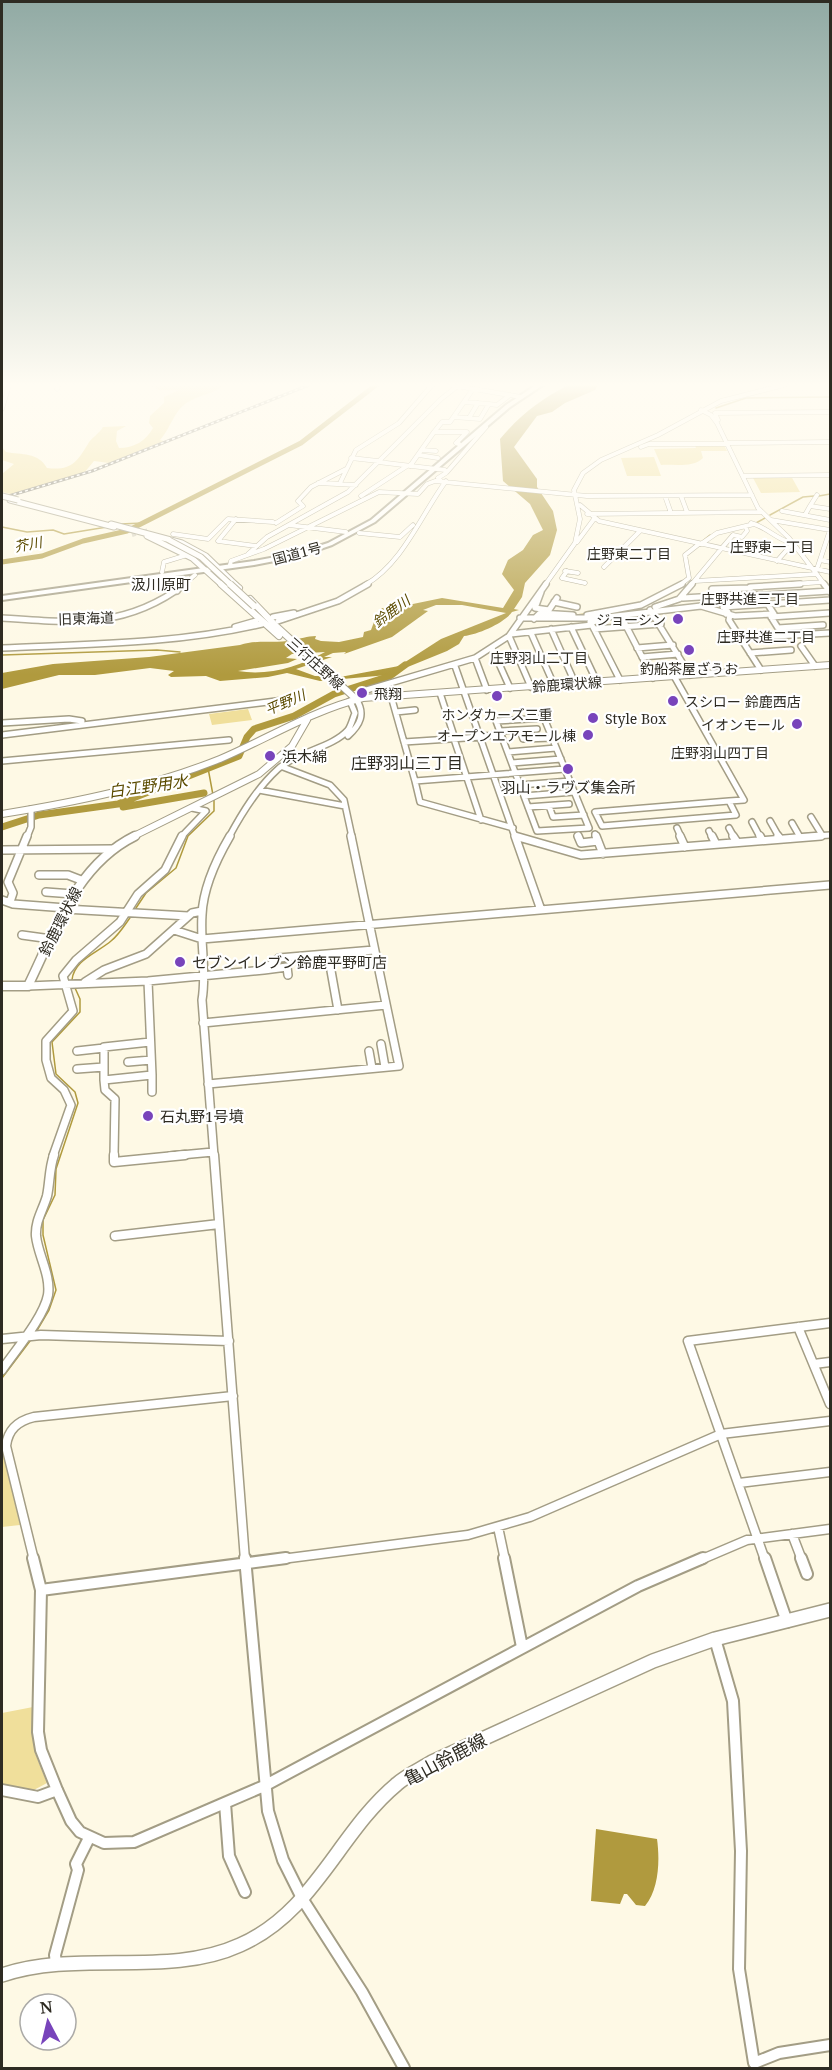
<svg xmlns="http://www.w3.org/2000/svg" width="832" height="2070" viewBox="0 0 832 2070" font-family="'Noto Serif','Noto Sans JP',serif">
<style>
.green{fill:#f0df9b}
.water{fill:#b09a3e;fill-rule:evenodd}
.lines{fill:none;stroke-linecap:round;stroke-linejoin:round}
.stream{stroke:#b09a3e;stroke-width:1.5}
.river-far1{stroke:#b09a3e;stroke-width:5}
.river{stroke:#b09a3e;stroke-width:7}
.minor-tunnel{stroke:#d4d0be;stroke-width:4;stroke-dasharray:4 2;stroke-linecap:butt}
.minor-far4-casing{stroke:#a39d85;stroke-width:5}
.minor-far3-casing{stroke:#a39d85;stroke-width:8}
.minor-far2-casing{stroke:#a39d85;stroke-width:10}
.minor-far1-casing{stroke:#a39d85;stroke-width:11}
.minor-casing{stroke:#a39d85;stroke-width:14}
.major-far3-casing{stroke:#a39d85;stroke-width:7}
.major-far2-casing{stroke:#a39d85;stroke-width:8}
.major-far1-casing{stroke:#a39d85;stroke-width:11}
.major-casing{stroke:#a39d85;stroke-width:16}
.highway-casing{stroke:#a39d85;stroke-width:4}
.minor-far4{stroke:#fff;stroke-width:4}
.minor-far3{stroke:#fff;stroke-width:5}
.minor-far2{stroke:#fff;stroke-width:7}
.minor-far1{stroke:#fff;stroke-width:8}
.minor{stroke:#fff;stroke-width:10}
.major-far3{stroke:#fff;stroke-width:5}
.major-far2{stroke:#fff;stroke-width:6}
.major-far1{stroke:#fff;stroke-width:8}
.major{stroke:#fff;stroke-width:13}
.highway{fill:#fff;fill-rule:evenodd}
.rail-casing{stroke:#737063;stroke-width:3}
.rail{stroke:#fff;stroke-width:1.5;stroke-dasharray:3;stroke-linecap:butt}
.major-bridge-far1-casing{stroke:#a39d85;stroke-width:7;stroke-linecap:butt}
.major-bridge-casing{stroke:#a39d85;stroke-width:8;stroke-linecap:butt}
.major-bridge-far1{stroke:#fff;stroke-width:5}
.major-bridge{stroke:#fff;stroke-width:6}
.poi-dot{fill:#7844bb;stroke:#fff;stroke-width:2}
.labels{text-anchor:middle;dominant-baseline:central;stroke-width:4.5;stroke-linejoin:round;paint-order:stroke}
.far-water-label{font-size:14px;font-style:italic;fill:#5b4b00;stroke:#fff}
.far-neighbourhood-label{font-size:14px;fill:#2e2b22;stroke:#fff}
.far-street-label{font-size:14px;fill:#2e2b22;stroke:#fff}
.far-poi-label{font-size:14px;fill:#2e2b22;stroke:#fff;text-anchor:end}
.far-quarter-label{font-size:15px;fill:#2e2b22;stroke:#fff}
.poi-label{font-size:15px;fill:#2e2b22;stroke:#fff;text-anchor:start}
.street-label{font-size:15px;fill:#2e2b22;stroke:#fff}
.neighbourhood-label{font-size:16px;fill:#2e2b22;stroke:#fff}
.water-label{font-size:16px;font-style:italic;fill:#5b4b00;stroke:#fff}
.near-street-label{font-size:18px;fill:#2e2b22;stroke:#fff}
</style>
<rect width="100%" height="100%" fill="#fef9e5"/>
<path class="green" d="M150,385L223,386C213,394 199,395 188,402C174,410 171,428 160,440L164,441L109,463L94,461L84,473L11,494L2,492V474L14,464L2,460V447L6,452C22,455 38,452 47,468C71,471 77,462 88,444C91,438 99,434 103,427L126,426L117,431L116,441L119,448C134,448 146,441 153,428L149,423L150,416L164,403V397L179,390H158Z
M695,445H724L727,451H701L703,458C693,468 674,464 661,465L654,449L696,448Z
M654,457L661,476H627L621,458Z
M752,476H791L800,492L761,493Z
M248,709L252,720L212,725L209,714Z
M2,1447L20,1525L2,1527Z
M33,1707L35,1753L47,1783L32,1791L2,1784V1713Z"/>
<path class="water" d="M568,385H598L595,390L565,403L552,412L537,416L514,447L537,479V487L553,511L557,530L550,555L525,583L522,597L514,609L519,610L512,612C504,623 479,634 464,636L459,644L447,651L388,675L320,681L287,673L268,677L220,681L206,676L171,677L168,675L174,671L150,668L95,675H59L2,689V673L53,664L149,657L240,645C258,639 275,644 293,640C300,639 307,636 316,636L315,639L321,641L339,642L363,637L364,632L371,630L377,614L382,608L395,610L400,599H409L404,602L408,605L442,598L503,608L514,590L502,574L508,560L523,550L533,535L543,530L530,504L503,481L500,439C520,415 540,400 568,385ZM436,605H462L506,613L441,639L399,666L340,677L315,676L296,669L332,657H324L333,653L346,652L344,654L392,637L428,611L423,610ZM325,652C299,667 268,676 238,671L288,663L297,659L286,658L292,654Z
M596,1829L657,1839C660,1860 659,1889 645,1906L636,1905L627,1894H624L620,1904L591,1901Z"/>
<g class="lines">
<path class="stream" d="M716,408L746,398L830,397
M819,496L830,494
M770,515L803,497L814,496
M756,523L765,518
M120,524L143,523
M2,527L27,532L53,530L64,534L107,527
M700,543L710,535
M576,615L586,614
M536,621H555
M2,655L157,650L180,652
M208,768L213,795
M134,911L146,893L176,868L188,836L214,811V800
M72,980C74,960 97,953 111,941C119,935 126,923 132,915
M36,1332L49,1310L56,1290L43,1235V1220L55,1195L56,1169L78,1103L75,1092L56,1074L52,1042L80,1012V999L75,988
M2,1378L30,1341"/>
<path class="river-far1" d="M2,562L42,556L83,541L127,531L301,443L376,385"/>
<path class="river" d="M123,807L204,793
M2,827L39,815L118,804L239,756L247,737L254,729L294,716L334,694L390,676L405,665"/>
<path class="minor-tunnel" d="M132,535L149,530"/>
<g class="minor-far4-casing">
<path id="minor-far4" d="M451,385L521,397
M57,389L58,385
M489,404L497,405L510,395
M2,409L9,385
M701,410L711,415L717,423L758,508L789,538L825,585
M454,417L480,419L489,404L464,402
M469,418L478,403
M718,420L715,413L830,412
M434,432L442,422H450L473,389
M727,443L830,442
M641,447L649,444H727
M422,450L436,451
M419,455L438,458
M351,458L378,461
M378,462L445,470L446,473L438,478L441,481
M410,466L434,432H467L456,443L459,444
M447,472L486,427
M743,476L830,475
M318,483L356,485
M340,483L356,450L399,423L432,385
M361,496L407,466
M665,496L671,513
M681,496L687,512
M580,505L599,521L830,572
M810,506L817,495
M782,511L830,520
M587,514L761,512
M805,515L810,506L830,509
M236,519L218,541L256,546
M771,520L830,530
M276,523L303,506L298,501L311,487L346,469
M751,523C767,527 774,538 791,543
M289,525L346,532
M359,533L400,537L413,525
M173,534L208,539L228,519L273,522
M577,542L594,519
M701,544L717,533L754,524
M721,549L733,535L742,537L747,531L746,527
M248,554L267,537L348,492L441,399L459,385
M820,560L830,562
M777,561L793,543
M230,565L231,561L264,549L379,492L418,494L427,484L435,481L587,496L752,495
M604,567L640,531
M817,569L830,530
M565,571L578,573
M567,571L562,578L585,583
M162,572L164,562L187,555
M168,576L173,585
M695,581L817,574
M183,585L195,575
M365,585C403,563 421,515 446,481
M545,585L575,543L580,519L574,490L583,473L601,460L658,435L721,401L784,385
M680,585L689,578L685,555L699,544
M691,585L721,549
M778,585L823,582"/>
</g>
<g class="minor-far3-casing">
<path id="minor-far3" d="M173,584L177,591
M824,584L830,592
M750,587L800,584
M541,592L535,608L549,610L557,598
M716,596L712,589L751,588
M683,598L716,596L728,612L726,614
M717,598L830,591
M554,602L577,607
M768,604L830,600
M655,607L679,599L692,584
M723,607L767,604
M650,610L690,675
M587,615L641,605L682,584
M730,615L729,620L761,670
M273,617L294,613
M771,617L830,613
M771,617L778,628L823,625
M2,618C72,623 126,629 185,584
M520,618H599L701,606L735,616L774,614L763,597L757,595
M622,618L653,678
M534,619L540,613L573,615
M278,621L338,601L368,584
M235,627L256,621
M571,627L597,682
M593,627L620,680
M551,629L575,683
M594,629L661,624
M531,633L554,685
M511,634L592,625L590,622L598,621
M509,636L531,687
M741,638L830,633
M801,646L815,666
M2,648C89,644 177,644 262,624
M492,648L510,688
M637,648L673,645
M750,653L791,650
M642,657L678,654
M475,658L487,690
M455,666L515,837
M674,676L744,800L729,801
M363,691L475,658L509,636L546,584
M440,693L455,739
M391,696L415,781L565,769
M396,712L415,710
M544,718L589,828L537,831L496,721Z
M2,723L69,719L82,721
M520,730L523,739L552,738
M500,731L537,729
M2,735L284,700
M348,736C360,725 366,714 356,699
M481,736L501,735
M454,739L481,820
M404,742L481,737
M508,752L556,748
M2,761L229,740
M512,763L561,759
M283,767L330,785L344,800L352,837
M415,781L420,802L513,828
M520,785L570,781
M259,790L345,806
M524,796L574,792
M729,801L736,815L602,826L595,812Z
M549,806L553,817L584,815
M528,807L569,804
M811,817L822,835
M770,821L779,837
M752,822L760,837
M792,823L800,837
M677,828L681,837
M729,828L734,837
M709,831L712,837
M595,834L596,837
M515,836L519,837
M27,837L31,827V809
M181,837L206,811L192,808
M229,837C242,813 257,788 278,769C298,751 332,748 348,730C351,726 353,718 355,713L350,701
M802,837L830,835"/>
</g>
<g class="minor-far2-casing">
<path id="minor-far2" d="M515,836L541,910
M515,836L581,855L821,836
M578,836L581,843L598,841
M596,836L603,854
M680,836L685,847
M712,836L716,844
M733,836L737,842
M760,836L762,840
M778,836L780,839
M2,850L113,849
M39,875H68L81,880
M46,892L73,894
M2,900L13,904L66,908
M10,902L13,893L8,882L27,836
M65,909L188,916
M174,930L202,939L830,885
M22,935L51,939
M328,954L338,1010
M264,970L287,967L288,975
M85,982L104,970L146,954L192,913L202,911
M28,986L148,981L264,970L279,958L374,950
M203,1023L386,1005
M381,1044L385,1067
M77,1051L104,1048
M369,1051L372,1068
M128,1062L151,1060
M77,1069L104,1067
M152,1075V1092
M104,1080V1047L150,1042
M208,1084L399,1066L351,836
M53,1156L71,1105L64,1090L51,1078L46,1060V1041L73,1011L63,976L76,960L120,922L138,894L165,870L182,836
M114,1156L115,1099L105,1090L104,1080L152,1075L148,981
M170,1156L213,1152
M214,1156L202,1000C207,971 200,944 202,915C203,887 216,860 230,836"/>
</g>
<g class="minor-far1-casing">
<path id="minor-far1" d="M114,1155V1162L185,1155
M214,1155L245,1560
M115,1236L219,1224
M798,1327L830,1404
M2,1339L41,1335L229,1341
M814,1364L830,1362
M2,1370C15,1351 44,1317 48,1295C51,1275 38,1255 36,1236C35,1221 43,1210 47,1196C50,1182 49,1169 54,1155
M739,1483L830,1472
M498,1527L505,1560
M792,1534L802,1560
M34,1560L6,1446C8,1429 18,1421 34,1417L233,1396
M274,1560L468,1535L530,1517L721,1434L830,1421
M700,1560L747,1540L830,1529
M765,1560L688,1341L830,1323"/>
</g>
<g class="minor-casing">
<path id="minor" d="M33,1558L41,1590L38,1732L41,1750L57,1790L71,1821L80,1832L104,1843L134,1842L264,1786L638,1586L703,1558
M245,1558L268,1811L283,1860L303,1900L362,1992L404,2068
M504,1558L522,1647
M765,1558L787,1622
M801,1558L807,1574
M41,1590L286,1558
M715,1639L733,1701L741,1851L739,1969L754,2063L779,2053L830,2045
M2,1790L38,1797L57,1790
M225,1803L229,1856L245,1892
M56,1964L55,1955L78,1870L76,1864L89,1838"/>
</g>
<g class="major-far3-casing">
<path id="major-far3" d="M10,500L114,527
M111,524L182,543L206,556L236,585
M147,536L192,558L222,585"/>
</g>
<g class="major-far2-casing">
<path id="major-far2" d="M221,584L279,636
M234,584L239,588
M250,599L277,627
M277,627L356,699
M2,814C76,802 150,787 220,759C267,739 313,710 363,698L830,665
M132,837L259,774L292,746L307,720"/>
</g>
<g class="major-far1-casing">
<path id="major-far1" d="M2,986H28C55,931 76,865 135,836"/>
</g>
<g class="major-casing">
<path id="major" d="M2,1975C79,1949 168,1978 240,1945C315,1912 338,1833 397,1784C407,1775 421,1769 432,1762L653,1661L715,1639L830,1610"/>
</g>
<g class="highway-casing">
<path id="highway" d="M536,385H543L510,407L375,522L332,545L300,556L254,565L2,600V596L254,561L297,553L328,543L371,520L506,405Z"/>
</g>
<use href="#minor-far4" class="minor-far4"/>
<use href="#minor-far3" class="minor-far3"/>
<use href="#minor-far2" class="minor-far2"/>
<use href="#minor-far1" class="minor-far1"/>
<use href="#minor" class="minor"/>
<use href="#major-far3" class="major-far3"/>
<use href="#major-far2" class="major-far2"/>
<use href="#major-far1" class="major-far1"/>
<use href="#major" class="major"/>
<use href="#highway" class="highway"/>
<g class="rail-casing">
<path id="rail" d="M2,498L92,471L309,385"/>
</g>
<use href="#rail" class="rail"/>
<g class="major-bridge-far1-casing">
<path id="major-bridge-far1" d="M2,496L18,500
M169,540L201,557L231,585"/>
</g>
<g class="major-bridge-casing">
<path id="major-bridge" d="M230,584L254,606"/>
</g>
<use href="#major-bridge-far1" class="major-bridge-far1"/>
<use href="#major-bridge" class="major-bridge"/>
</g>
<linearGradient id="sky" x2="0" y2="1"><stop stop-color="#91aaa4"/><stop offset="0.57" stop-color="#fffcf3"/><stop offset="1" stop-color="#fffcf3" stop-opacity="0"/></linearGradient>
<rect width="832" height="675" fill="url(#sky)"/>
<g class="poi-dot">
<circle cx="678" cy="619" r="6"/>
<circle cx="689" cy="650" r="6"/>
<circle cx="362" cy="693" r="6"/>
<circle cx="497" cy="696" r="6"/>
<circle cx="673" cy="701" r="6"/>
<circle cx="593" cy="718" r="6"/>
<circle cx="797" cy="724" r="6"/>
<circle cx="588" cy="735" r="6"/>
<circle cx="270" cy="756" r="6"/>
<circle cx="568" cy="769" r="6"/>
<circle cx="180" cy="962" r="6"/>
<circle cx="148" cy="1116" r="6"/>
</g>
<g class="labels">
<g class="far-water-label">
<text transform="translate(28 544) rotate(-11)">芥川</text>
<text transform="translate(391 611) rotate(-37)">鈴鹿川</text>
<text transform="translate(285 702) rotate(-23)">平野川</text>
</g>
<g class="far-neighbourhood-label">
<text x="772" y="546">庄野東一丁目</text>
<text x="629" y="553">庄野東二丁目</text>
<text x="750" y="598">庄野共進三丁目</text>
<text x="766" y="636">庄野共進二丁目</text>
<text x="539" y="657">庄野羽山二丁目</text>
<text x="720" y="752">庄野羽山四丁目</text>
</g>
<g class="far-street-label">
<text transform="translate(297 553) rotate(-15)">国道1号</text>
<text transform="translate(86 618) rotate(-2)">旧東海道</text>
<text transform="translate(316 663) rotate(42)">三行庄野線</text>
<text transform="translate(567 684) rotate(-4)">鈴鹿環状線</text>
</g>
<g class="far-poi-label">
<text x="666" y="619">ジョーシン</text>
<text x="689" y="668" text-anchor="middle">釣船茶屋ざうお</text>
<text x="374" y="693" text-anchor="start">飛翔</text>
<text x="685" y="701" text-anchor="start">スシロー 鈴鹿西店</text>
<text x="497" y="714" text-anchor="middle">ホンダカーズ三重</text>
<text x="605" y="718" text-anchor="start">Style Box</text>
<text x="785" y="724">イオンモール</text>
<text x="576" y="735">オープンエアモール棟</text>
</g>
<g class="far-quarter-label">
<text x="161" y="584">汲川原町</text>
</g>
<g class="poi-label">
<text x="282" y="756">浜木綿</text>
<text x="568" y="787" text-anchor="middle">羽山・ラヴズ集会所</text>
<text x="192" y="962">セブンイレブン鈴鹿平野町店</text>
<text x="160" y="1116">石丸野1号墳</text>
</g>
<g class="street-label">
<text transform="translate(60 921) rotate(-63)">鈴鹿環状線</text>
</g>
<g class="neighbourhood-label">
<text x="407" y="763">庄野羽山三丁目</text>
</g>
<g class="water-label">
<text transform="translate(148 786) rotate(-8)">白江野用水</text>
</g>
<g class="near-street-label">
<text transform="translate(445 1759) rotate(-28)">亀山鈴鹿線</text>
</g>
</g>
<rect width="832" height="2070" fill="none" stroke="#2e2b22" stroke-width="6"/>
<g transform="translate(48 2022) rotate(353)"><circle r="28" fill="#ffffff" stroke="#abaaa7" stroke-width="1.5"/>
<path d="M0-4.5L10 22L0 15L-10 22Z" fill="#7844bb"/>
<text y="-9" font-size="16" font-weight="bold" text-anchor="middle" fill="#2e2b22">N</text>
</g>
</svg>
